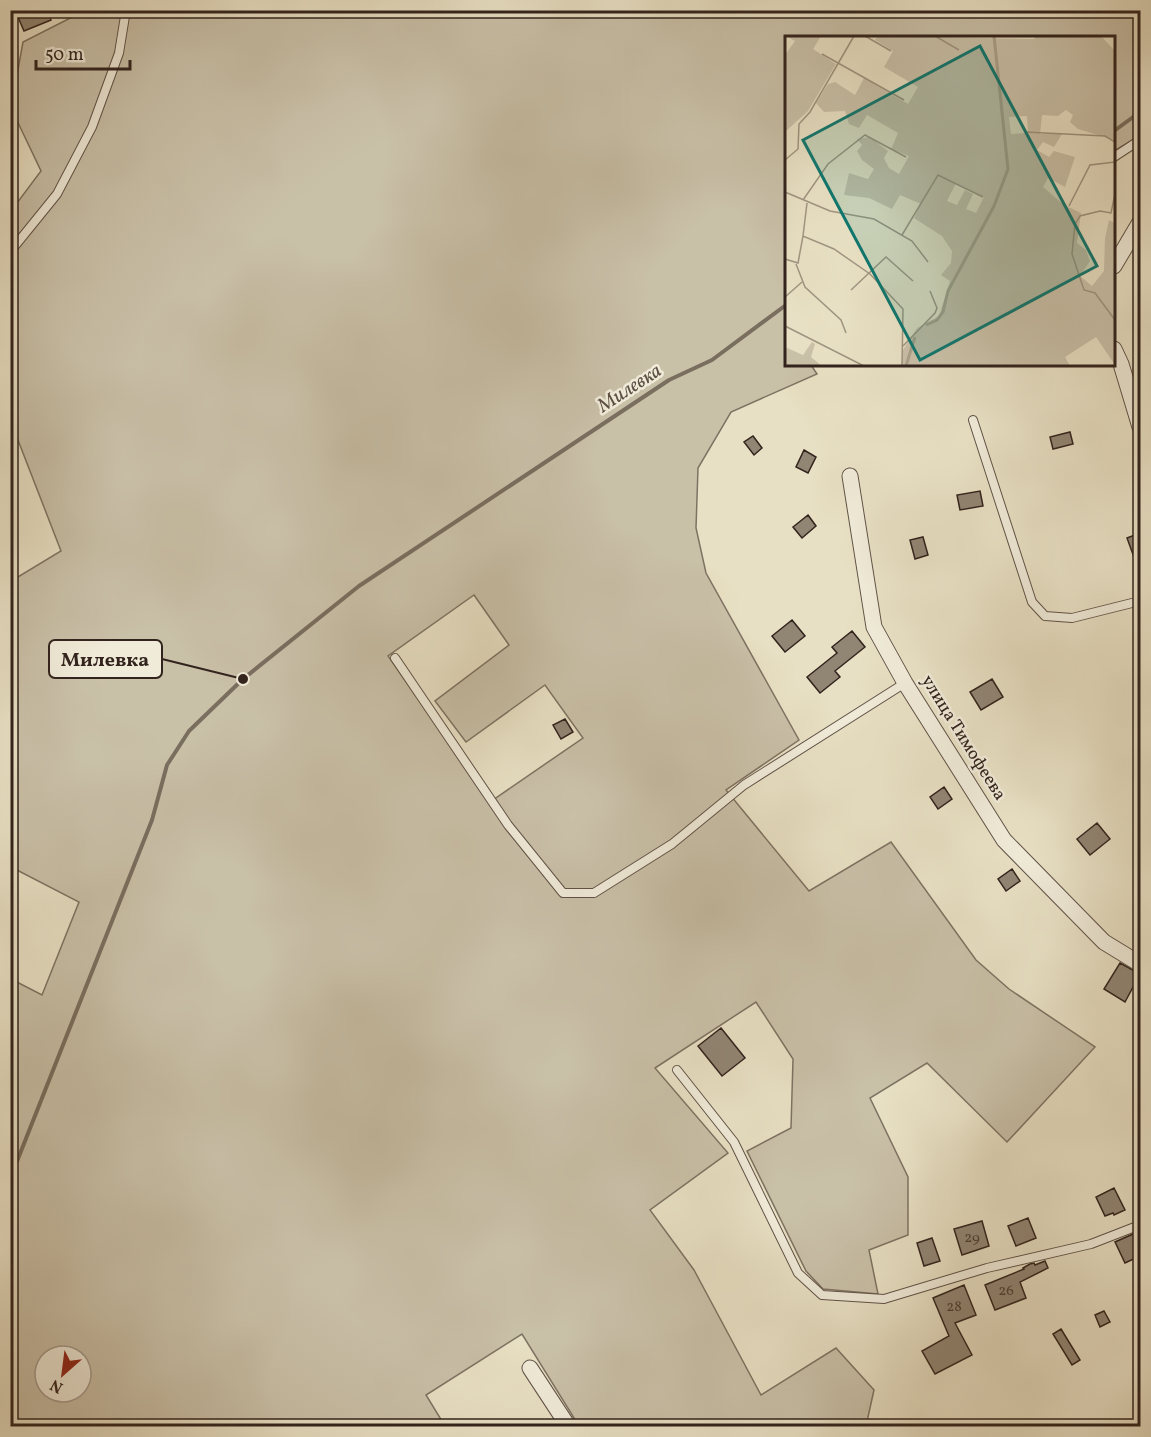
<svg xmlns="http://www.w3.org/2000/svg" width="1151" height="1437" viewBox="0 0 1151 1437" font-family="Vollkorn,serif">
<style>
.green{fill:#c9c0a8;stroke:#7e7262;stroke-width:1.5;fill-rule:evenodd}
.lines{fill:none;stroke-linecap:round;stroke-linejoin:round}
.stream{stroke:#7a6e5f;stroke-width:4}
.building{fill:#918574;stroke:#32231d;stroke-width:1.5}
.service-casing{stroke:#605247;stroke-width:10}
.minor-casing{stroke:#605247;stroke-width:17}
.service{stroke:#f0ebd9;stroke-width:8}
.minor{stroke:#f0ebd9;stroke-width:15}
.labels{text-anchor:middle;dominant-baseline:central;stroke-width:5;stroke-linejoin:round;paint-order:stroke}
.number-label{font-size:15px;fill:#4a3c33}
.street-label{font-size:18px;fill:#32231d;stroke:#f0ebd9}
.water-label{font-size:20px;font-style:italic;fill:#5c4f44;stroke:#f0ebd9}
.inset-river{fill:none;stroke:#aaa08b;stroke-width:3}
.inset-road{fill:none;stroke:#9f9481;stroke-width:1.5}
.view{fill:#0f766e;fill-opacity:0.15;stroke:#0f766e;stroke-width:3}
.inset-edge{fill:none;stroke:#32231d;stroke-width:3}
.leader{fill:none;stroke:#32231d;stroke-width:2}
.callout-dot{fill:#32231d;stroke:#f0ebd9;stroke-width:2}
.callout{fill:#f0ebd9;stroke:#32231d;stroke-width:2}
.callout-label{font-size:20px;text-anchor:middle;font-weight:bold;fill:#32231d}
</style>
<rect width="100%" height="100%" fill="#e8e0c4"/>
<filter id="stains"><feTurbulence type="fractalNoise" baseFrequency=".00333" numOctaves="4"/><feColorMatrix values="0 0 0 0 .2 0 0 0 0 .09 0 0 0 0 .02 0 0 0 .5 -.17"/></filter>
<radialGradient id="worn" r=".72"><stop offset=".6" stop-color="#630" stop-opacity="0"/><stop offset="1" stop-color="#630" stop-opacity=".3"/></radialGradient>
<path class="green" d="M84,11H1140V136L1114,151V38H786V364L811,365L817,374L731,412L698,468L696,528L706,573L799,740L726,790L809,891L891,842L976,960L1009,989L1095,1047L1007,1142L927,1063L870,1098L908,1177V1235L869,1250L878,1294L823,1289L806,1271L747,1151L791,1128L793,1059L756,1002L655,1068L728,1153L650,1210L694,1270L761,1395L836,1348L874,1390L866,1426H579L522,1334L426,1395L445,1426H11V979L42,995L79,902L11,867L10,577L13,580L61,551L11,422V211L41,171L11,108L23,42ZM474,595L509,645L435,701L466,742L545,685L583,738L490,802L388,656ZM45,1356H81V1392H45Z"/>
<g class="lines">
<path class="stream" d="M1114,131L1140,112
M10,1179L152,820L167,765L189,731L243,679L359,586L669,380L712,360L786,305"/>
</g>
<path class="building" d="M15,10H47L51,20L24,31Z
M1070,432L1073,444L1053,449L1050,437Z
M753,436L762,448L754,455L744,442Z
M804,450L816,457L808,473L796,467Z
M980,491L983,506L960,510L957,495Z
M808,515L816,526L802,538L793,527Z
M1140,533V570L1139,571L1127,538Z
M923,537L928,555L915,559L910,540Z
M792,620L805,636L785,652L772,636Z
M852,631L865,647L835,671L840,677L820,693L807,677L837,653L832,647Z
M992,679L1003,697L981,710L970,692Z
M565,719L573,732L561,739L553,725Z
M944,787L952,799L938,809L930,797Z
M1097,823L1110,839L1090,855L1077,839Z
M1012,869L1020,881L1006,891L998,879Z
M1120,963L1140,974L1125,1002L1104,989Z
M721,1028L745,1058L722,1076L698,1046Z
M1114,1188L1125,1210L1114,1215L1113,1213L1105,1216L1096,1197Z
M1028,1218L1036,1238L1016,1246L1008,1226Z
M982,1221L989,1246L962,1255L954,1229Z
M1140,1231V1256L1125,1263L1115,1242Z
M932,1238L940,1261L924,1266L917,1243Z
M1045,1261L1048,1268L1020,1282L1026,1298L995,1310L985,1285L1024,1269L1023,1268L1030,1264L1034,1263L1035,1265Z
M964,1285L976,1315L955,1323L972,1355L935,1374L922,1351L949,1336L933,1298Z
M1104,1311L1110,1322L1100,1327L1095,1315Z
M1061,1329L1080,1360L1072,1365L1053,1334Z"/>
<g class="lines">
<g class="service-casing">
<path id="service" d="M1114,157L1140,140
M10,252L57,194L92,127L119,53L126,10
M973,420L1032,602L1045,616L1072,618L1140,601
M395,658L508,825L563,893H594L672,844L744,785L905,683
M677,1070L734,1142L798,1273L822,1295L884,1299L987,1268L1091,1244L1140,1225"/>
</g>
<g class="minor-casing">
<path id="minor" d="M1114,266L1140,222
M1114,349L1121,364L1140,427
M850,476L874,627L905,683L1004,840L1104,942L1140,964
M530,1368L568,1426"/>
</g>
<use href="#service" class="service"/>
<use href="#minor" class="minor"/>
</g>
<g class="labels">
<g class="number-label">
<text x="972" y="1238">29</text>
<text x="1006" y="1291">26</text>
<text x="954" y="1307">28</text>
</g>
<g class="street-label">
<text transform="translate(963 738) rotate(58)">улица Тимофеева</text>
</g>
<g class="water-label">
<text transform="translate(630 389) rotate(-33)">Милевка</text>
</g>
</g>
<g transform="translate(785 36)">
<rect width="330" height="330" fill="#e8e0c4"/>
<path d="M1,0H36L28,13L51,28L23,75L1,95L0,104V19L10,5ZM93,0L249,3L251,0H316L330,15V104L293,93L285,86L288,79L281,74L273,80L257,79L255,98H277L269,111L258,106L252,114L264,121L269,115L290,121L280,151L263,142L258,151L279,169L296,177L292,207L301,214L305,225L295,240L307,250L319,235L320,202L324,184L330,187V329L311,301L280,321L285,330H116L118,314L132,292L154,280L165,245L156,239L166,227L167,215L157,200L129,182L136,168L115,159L107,173L84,162L59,159L64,137L83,143L89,133L77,124L72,115L77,109L72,103L85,101L103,115L99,122L104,132L114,138L124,120L106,113L113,97L82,79L74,92L64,88L60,75L39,76L31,67L43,48L50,46L70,59L79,42L123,68L133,51L99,31L108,15L90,4ZM242,80L243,97L226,98L224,81ZM171,147L199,161L191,177L181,173L188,158L180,154L172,169L162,165ZM27,306L30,308L26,321L37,330H0V311L18,319Z" fill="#c9c0a8" fill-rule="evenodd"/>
<path class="inset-river" d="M141,289L152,284L158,276L163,255L209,170L223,133L209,0M121,330L130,301"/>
<path class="inset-road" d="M80,0L106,15M150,0L174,14M37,18L119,64M240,96L320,100L330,106M0,124L13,113L14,88L25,76L69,0M0,156L45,175L89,183L127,205L143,226M330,158L326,177L315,175L295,180L290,188L287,218L299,254L310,257L330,284M18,164L43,128L80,99L121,121M284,170L305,129L330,126M117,199L153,139L198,161M18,200L22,167M0,223L13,227L18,200L49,213L85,238L118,273L117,330M11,228L20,251L56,284L61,297M66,254L101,221L128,245M0,261L17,246M0,290L79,330M118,310L150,277L152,272L145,255"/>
<path class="view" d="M195,10L312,230L135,324L18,104Z"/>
<rect width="330" height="330" class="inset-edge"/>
</g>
<path class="leader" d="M243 679L162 659"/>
<circle class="callout-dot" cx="243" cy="679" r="6"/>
<rect class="callout" x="49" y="640" width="113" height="38" rx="6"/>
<g class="callout-label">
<text x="105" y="666">Милевка</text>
</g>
<rect width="1151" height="1437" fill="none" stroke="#e8e0c4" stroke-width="36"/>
<rect x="12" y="12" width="1127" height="1413" fill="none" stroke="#32231d" stroke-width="3"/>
<rect x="18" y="18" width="1115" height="1401" fill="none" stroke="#32231d" stroke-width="1.5"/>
<g transform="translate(63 1374) rotate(208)"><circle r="28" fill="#f0ebd9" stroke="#a49b8e" stroke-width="1.5"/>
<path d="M0-4.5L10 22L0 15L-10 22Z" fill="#8f2418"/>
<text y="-9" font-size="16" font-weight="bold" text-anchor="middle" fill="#32231d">N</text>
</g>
<path d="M36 60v9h94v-9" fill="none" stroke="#32231d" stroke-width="3"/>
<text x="45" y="60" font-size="18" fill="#32231d" stroke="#f0ebd9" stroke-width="4.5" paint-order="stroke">50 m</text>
<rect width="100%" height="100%" filter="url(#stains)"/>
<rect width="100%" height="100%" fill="url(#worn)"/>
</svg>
